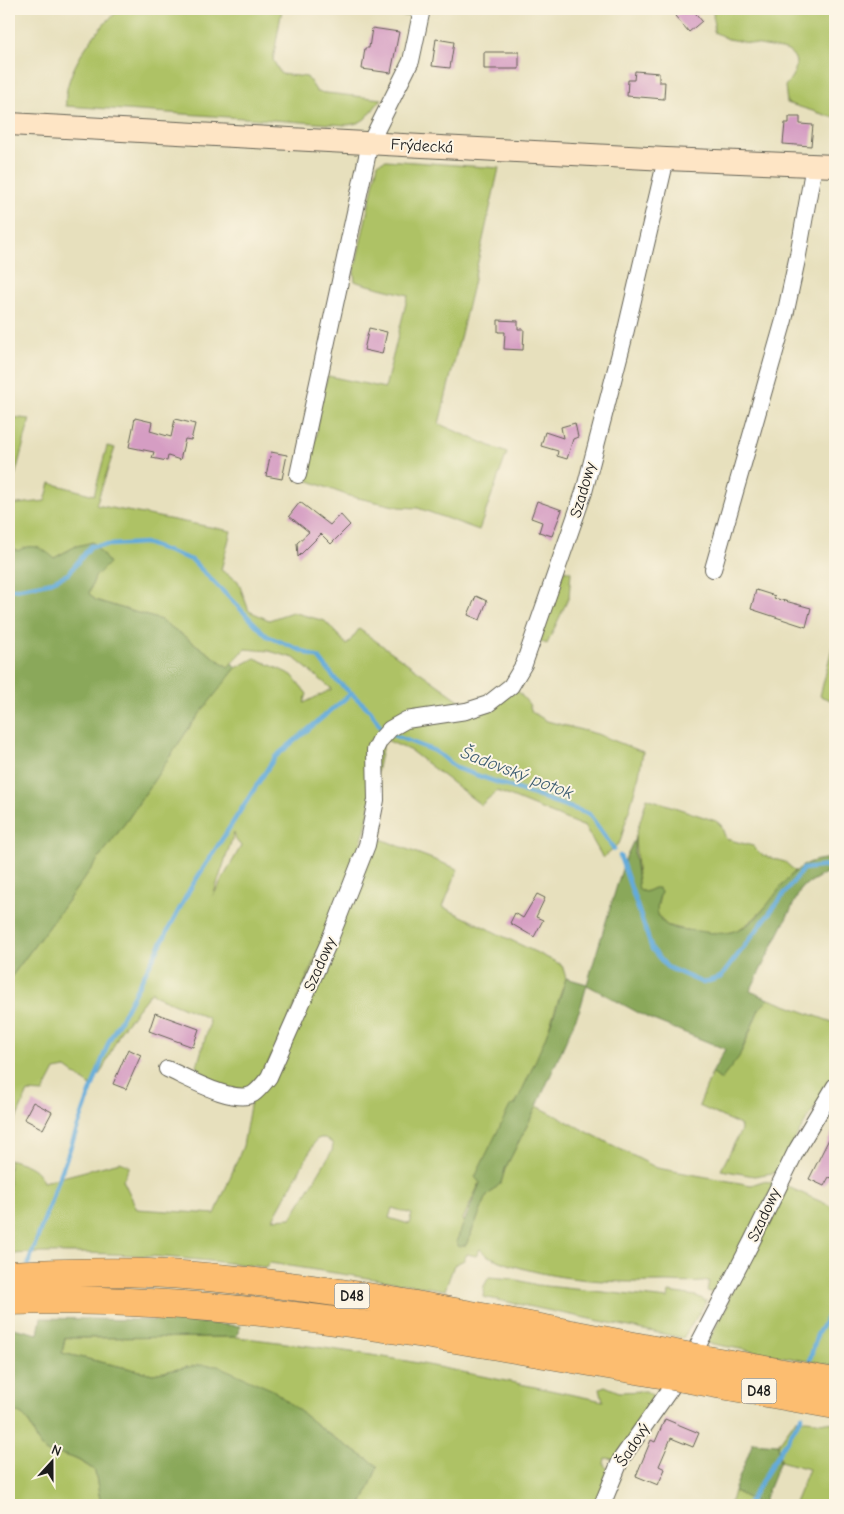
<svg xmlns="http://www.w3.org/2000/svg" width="844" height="1514" viewBox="0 0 844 1514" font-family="'Comic Neue',sans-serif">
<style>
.green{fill:#aec265;stroke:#656f40;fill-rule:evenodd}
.forest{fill:#8aa85a;stroke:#53623b}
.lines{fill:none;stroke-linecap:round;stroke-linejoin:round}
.stream{stroke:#63abda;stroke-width:4.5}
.building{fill:#d59dc3}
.minor-casing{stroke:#636154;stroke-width:18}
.secondary-casing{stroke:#636154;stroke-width:24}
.motorway-casing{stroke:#636154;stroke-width:29}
.minor{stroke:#fff;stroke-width:16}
.secondary{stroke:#fee5c5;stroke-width:22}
.motorway{stroke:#fcbd6f;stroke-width:28}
.motorway-bridge-casing{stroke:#636154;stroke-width:29;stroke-linecap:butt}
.motorway-bridge{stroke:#fcbd6f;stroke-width:28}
.labels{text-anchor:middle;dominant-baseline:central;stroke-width:4;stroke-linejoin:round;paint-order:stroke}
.shield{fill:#fcf5e5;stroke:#5f5d58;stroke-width:1}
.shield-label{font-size:15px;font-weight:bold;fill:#1c1c1c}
.street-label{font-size:16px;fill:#1c1c1c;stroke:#fcf5e5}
.water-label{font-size:18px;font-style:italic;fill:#3c5c71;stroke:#fcf5e5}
</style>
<rect width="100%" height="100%" fill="#fcf5e5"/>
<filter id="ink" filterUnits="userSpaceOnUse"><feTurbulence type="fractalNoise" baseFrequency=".02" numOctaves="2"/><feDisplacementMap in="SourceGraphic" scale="10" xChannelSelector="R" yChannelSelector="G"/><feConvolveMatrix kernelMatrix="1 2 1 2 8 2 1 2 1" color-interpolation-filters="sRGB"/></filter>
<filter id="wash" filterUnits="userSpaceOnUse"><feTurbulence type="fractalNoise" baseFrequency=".0096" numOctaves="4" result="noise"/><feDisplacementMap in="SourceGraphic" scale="20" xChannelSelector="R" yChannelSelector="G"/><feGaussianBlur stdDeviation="1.12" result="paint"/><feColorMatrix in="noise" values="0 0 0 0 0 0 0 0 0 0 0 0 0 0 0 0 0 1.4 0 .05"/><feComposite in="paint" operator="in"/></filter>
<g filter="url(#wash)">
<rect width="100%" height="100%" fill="#e7e0bd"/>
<path class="green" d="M121,9H282L273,60L281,74L307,77L317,92L382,99C367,114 369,123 346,125L66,106C62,74 96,27 121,9Z
M349,9H417L414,17Z
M713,9H835V118L787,103L785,86C795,74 803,59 786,50L728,39L714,32Z
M386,160L499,168L471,293L439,424L507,453L479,530L418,508L399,507L349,496L304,479L316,437L321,396L328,376L385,388L408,295L360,283L355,281L354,273L378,163Z
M9,417L30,419L9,499Z
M107,446L115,448L96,505L231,531L221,570L238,581L249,611L269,620L292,612L325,621L347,645L359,629L462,702L481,712L515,688L529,704L532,712L547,721L597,734L643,752L639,775L620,842L603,858L585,827L497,791L481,805L411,751L384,739L365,830L349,879L275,1051L257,1082L246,1089L222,1087L201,1074L197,1066L209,1025L208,1018L154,995L152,991L121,1030L103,1069L91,1086L66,1068L55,1070L43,1093L28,1092L9,1135V980L128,819L191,725L227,678L236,668L255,658L292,675L307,694L304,703L332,689L294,658L269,651L245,649L228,667L161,620L95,600L89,593L95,577L109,563L76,546L54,558L18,551L9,545V505L45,501L50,483L94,495ZM234,833L236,840L241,846L213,896Z
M564,570L571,572L569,597L547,644L539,641Z
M835,636V702L820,696Z
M647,798L716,821L721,825L726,839L753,846L762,855L785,862L795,871C780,889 755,926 731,932C712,937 685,930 666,925L656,912L661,892L654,888L645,892L639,890L638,883L635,838Z
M373,836L458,869L443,907L562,965L566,978L542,1048L463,1219L466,1245L487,1196L501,1183L505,1169L537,1106L657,1168L751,1185L763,1181L775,1183L718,1294L707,1291L709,1281C693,1284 678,1282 663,1282C604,1283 542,1280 488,1256C484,1254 483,1251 480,1249L476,1256L467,1254L464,1260L454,1265L445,1290L270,1263L265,1267C180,1257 94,1250 9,1254V1159C24,1164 37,1166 43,1182L120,1162L130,1166L123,1180L137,1209L215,1214L243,1146L251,1100ZM320,1138H325L333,1144L332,1151L291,1218L273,1219L316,1140ZM392,1208L412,1214L409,1224L389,1218Z
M766,999H769L835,1023V1074L792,1144L779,1172L754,1176L721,1170L741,1130L740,1125L699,1106L712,1073L721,1080L743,1049L759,1009Z
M786,1186L835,1208V1286L831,1296L835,1298V1366L707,1343L728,1305V1300Z
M489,1277L513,1279L537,1285L668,1299L669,1292L696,1296L707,1301L683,1338L483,1297L484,1286Z
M237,1337C303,1345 368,1353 433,1366L603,1401L600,1388L605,1386L619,1392L646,1391L655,1397L615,1459L605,1458L604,1465L611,1472L597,1505H362L378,1466L327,1433L273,1390L198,1365L153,1374L62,1353L65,1338Z
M9,1410C35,1415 29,1434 43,1449C50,1456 55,1453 64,1455C76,1458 85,1464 95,1471L101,1505H9Z
M796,1419L835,1423V1505H794L809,1469L780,1461L778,1444Z
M734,1491L762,1505H730Z"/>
<path class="forest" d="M93,542L109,563L95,577L89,593L95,600L161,620L228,667L232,663L236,668L191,725L128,819L9,980V545L18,551C33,542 42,548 54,558L76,546Z
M635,838L634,851L639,890L645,892L654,888H658L661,892C657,904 654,914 664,923C671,930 687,930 697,931C708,932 720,935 731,932C775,922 779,854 835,859V874L826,873L802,887L750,991L769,999L759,1009L739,1057L721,1080L712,1073L725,1049L648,1018L587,985L580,1009L537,1106L505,1169L501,1183L487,1196L466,1245L459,1247L456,1242L480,1183L475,1177L510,1106L515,1105C535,1064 553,1022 566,978L587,984L625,859Z
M41,1318L179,1321L241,1326L236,1337L65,1338L62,1353L153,1374L198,1365L218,1366L273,1390L327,1433L378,1466L362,1505H101L95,1471C85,1463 76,1458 64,1455C55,1453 50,1456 43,1449C29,1434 35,1415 9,1410V1327L38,1334Z
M753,1442L778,1444L780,1461L762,1505L734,1491Z"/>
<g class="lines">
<path class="stream" d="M9,590L48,583L68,574L91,546L145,543L192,560L267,636L319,658L336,680L370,710L383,731
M390,734L435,751L456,768L589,814L614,849
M620,856L652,949L667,967L703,983L721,977L803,869L835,865
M28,1264L109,1041L190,889L275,757L352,693
M810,1359L817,1335L835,1303
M747,1505L802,1416"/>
</g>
<g id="blocks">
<path class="building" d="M675,9H692L702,21L689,32L675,16L679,13Z
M372,28L399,32L391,73L362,69L365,48H369Z
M436,39L454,42L450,68L432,66Z
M484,52H519V69H484Z
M635,71L659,73V82H665L664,99L627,96L628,80H634Z
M789,117H800V124L813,125L811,146L783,144L785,123H789Z
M498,320L518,321V329H524L523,350L504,349L505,332H498Z
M369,328L387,332L382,354L364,350Z
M135,418L152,422L150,431L171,437L175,419L195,424L191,440L185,439L180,460L168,456L167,461L152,458L154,452L129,447Z
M575,423L578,437L573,439L567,459L557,456L558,451L541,446L545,432L563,438L561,427Z
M271,452L287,455L282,479L266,476Z
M537,501L562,510L552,536L539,532L542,522L531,518Z
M300,502L330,525L340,514L350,525L331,544L321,534L298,557L297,543L309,532L289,516Z
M756,590L775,596L774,598L811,608L806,627L751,609Z
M476,596L487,601L480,620L468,615Z
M537,894L545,898L536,917L543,920L534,937L510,923L515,913L523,918Z
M155,1013L199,1029L193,1047L149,1031Z
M128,1049L141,1055L126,1089L113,1084Z
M33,1102L52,1112L43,1129L24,1119Z
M835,1127V1171L832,1178L829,1177L824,1186L809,1179Z
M665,1419L699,1433L693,1447L671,1438L659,1466L665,1469L658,1485L636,1476L651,1440L655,1442Z"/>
</g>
</g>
<g filter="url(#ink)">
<use href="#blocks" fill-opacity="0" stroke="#636154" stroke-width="1"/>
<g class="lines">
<g class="minor-casing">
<path id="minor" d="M298,475L370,143L411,61L422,9
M713,569L784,320L798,255L814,165
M167,1069C186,1077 234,1105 253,1094C259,1090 265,1082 269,1077L328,944L367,845L376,800L375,750L380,740L390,729L406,720L466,711L488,704L511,686L524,664L584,492L625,334L666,159
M697,1347L751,1243L796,1151L835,1086
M602,1505L621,1459L671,1388"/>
</g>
<g class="secondary-casing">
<path id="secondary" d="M9,124L666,159L835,166"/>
</g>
<g class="motorway-casing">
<path id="motorway" d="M9,1275C55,1273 102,1271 149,1273C329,1282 509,1323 686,1356
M9,1301C233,1294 453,1339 673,1376
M696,1358L835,1382
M683,1378L835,1405"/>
</g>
<use href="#minor" class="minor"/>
<use href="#secondary" class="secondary"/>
<use href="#motorway" class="motorway"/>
<g class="motorway-bridge-casing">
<path id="motorway-bridge" d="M686,1356L696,1358
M673,1376L683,1378"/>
</g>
<use href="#motorway-bridge" class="motorway-bridge"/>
</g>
</g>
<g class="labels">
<g class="shield">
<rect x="334.5" y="1283.5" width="35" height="25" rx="4"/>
<rect x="741.5" y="1378.5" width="35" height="25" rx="4"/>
</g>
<g class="shield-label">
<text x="352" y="1296">D48</text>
<text x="759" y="1391">D48</text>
</g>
<g class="street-label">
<text transform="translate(422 146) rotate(3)">Frýdecká</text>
<text transform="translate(583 490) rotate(-74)">Szadowy</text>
<text transform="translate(320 964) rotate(-66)">Szadowy</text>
<text transform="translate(764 1215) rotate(-65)">Szadowy</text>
<text transform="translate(633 1445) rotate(-57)">Šadový</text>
</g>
<g class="water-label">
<text transform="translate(517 773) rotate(21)">Šadovský potok</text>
</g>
</g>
<rect width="844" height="1514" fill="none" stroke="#fcf5e5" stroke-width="30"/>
<g transform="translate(52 1462) rotate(21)" stroke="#fcf5e5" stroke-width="4" paint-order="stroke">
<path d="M0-4L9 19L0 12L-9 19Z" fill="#1c1c1c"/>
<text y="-8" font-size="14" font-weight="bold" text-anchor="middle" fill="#1c1c1c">N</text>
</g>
</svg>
